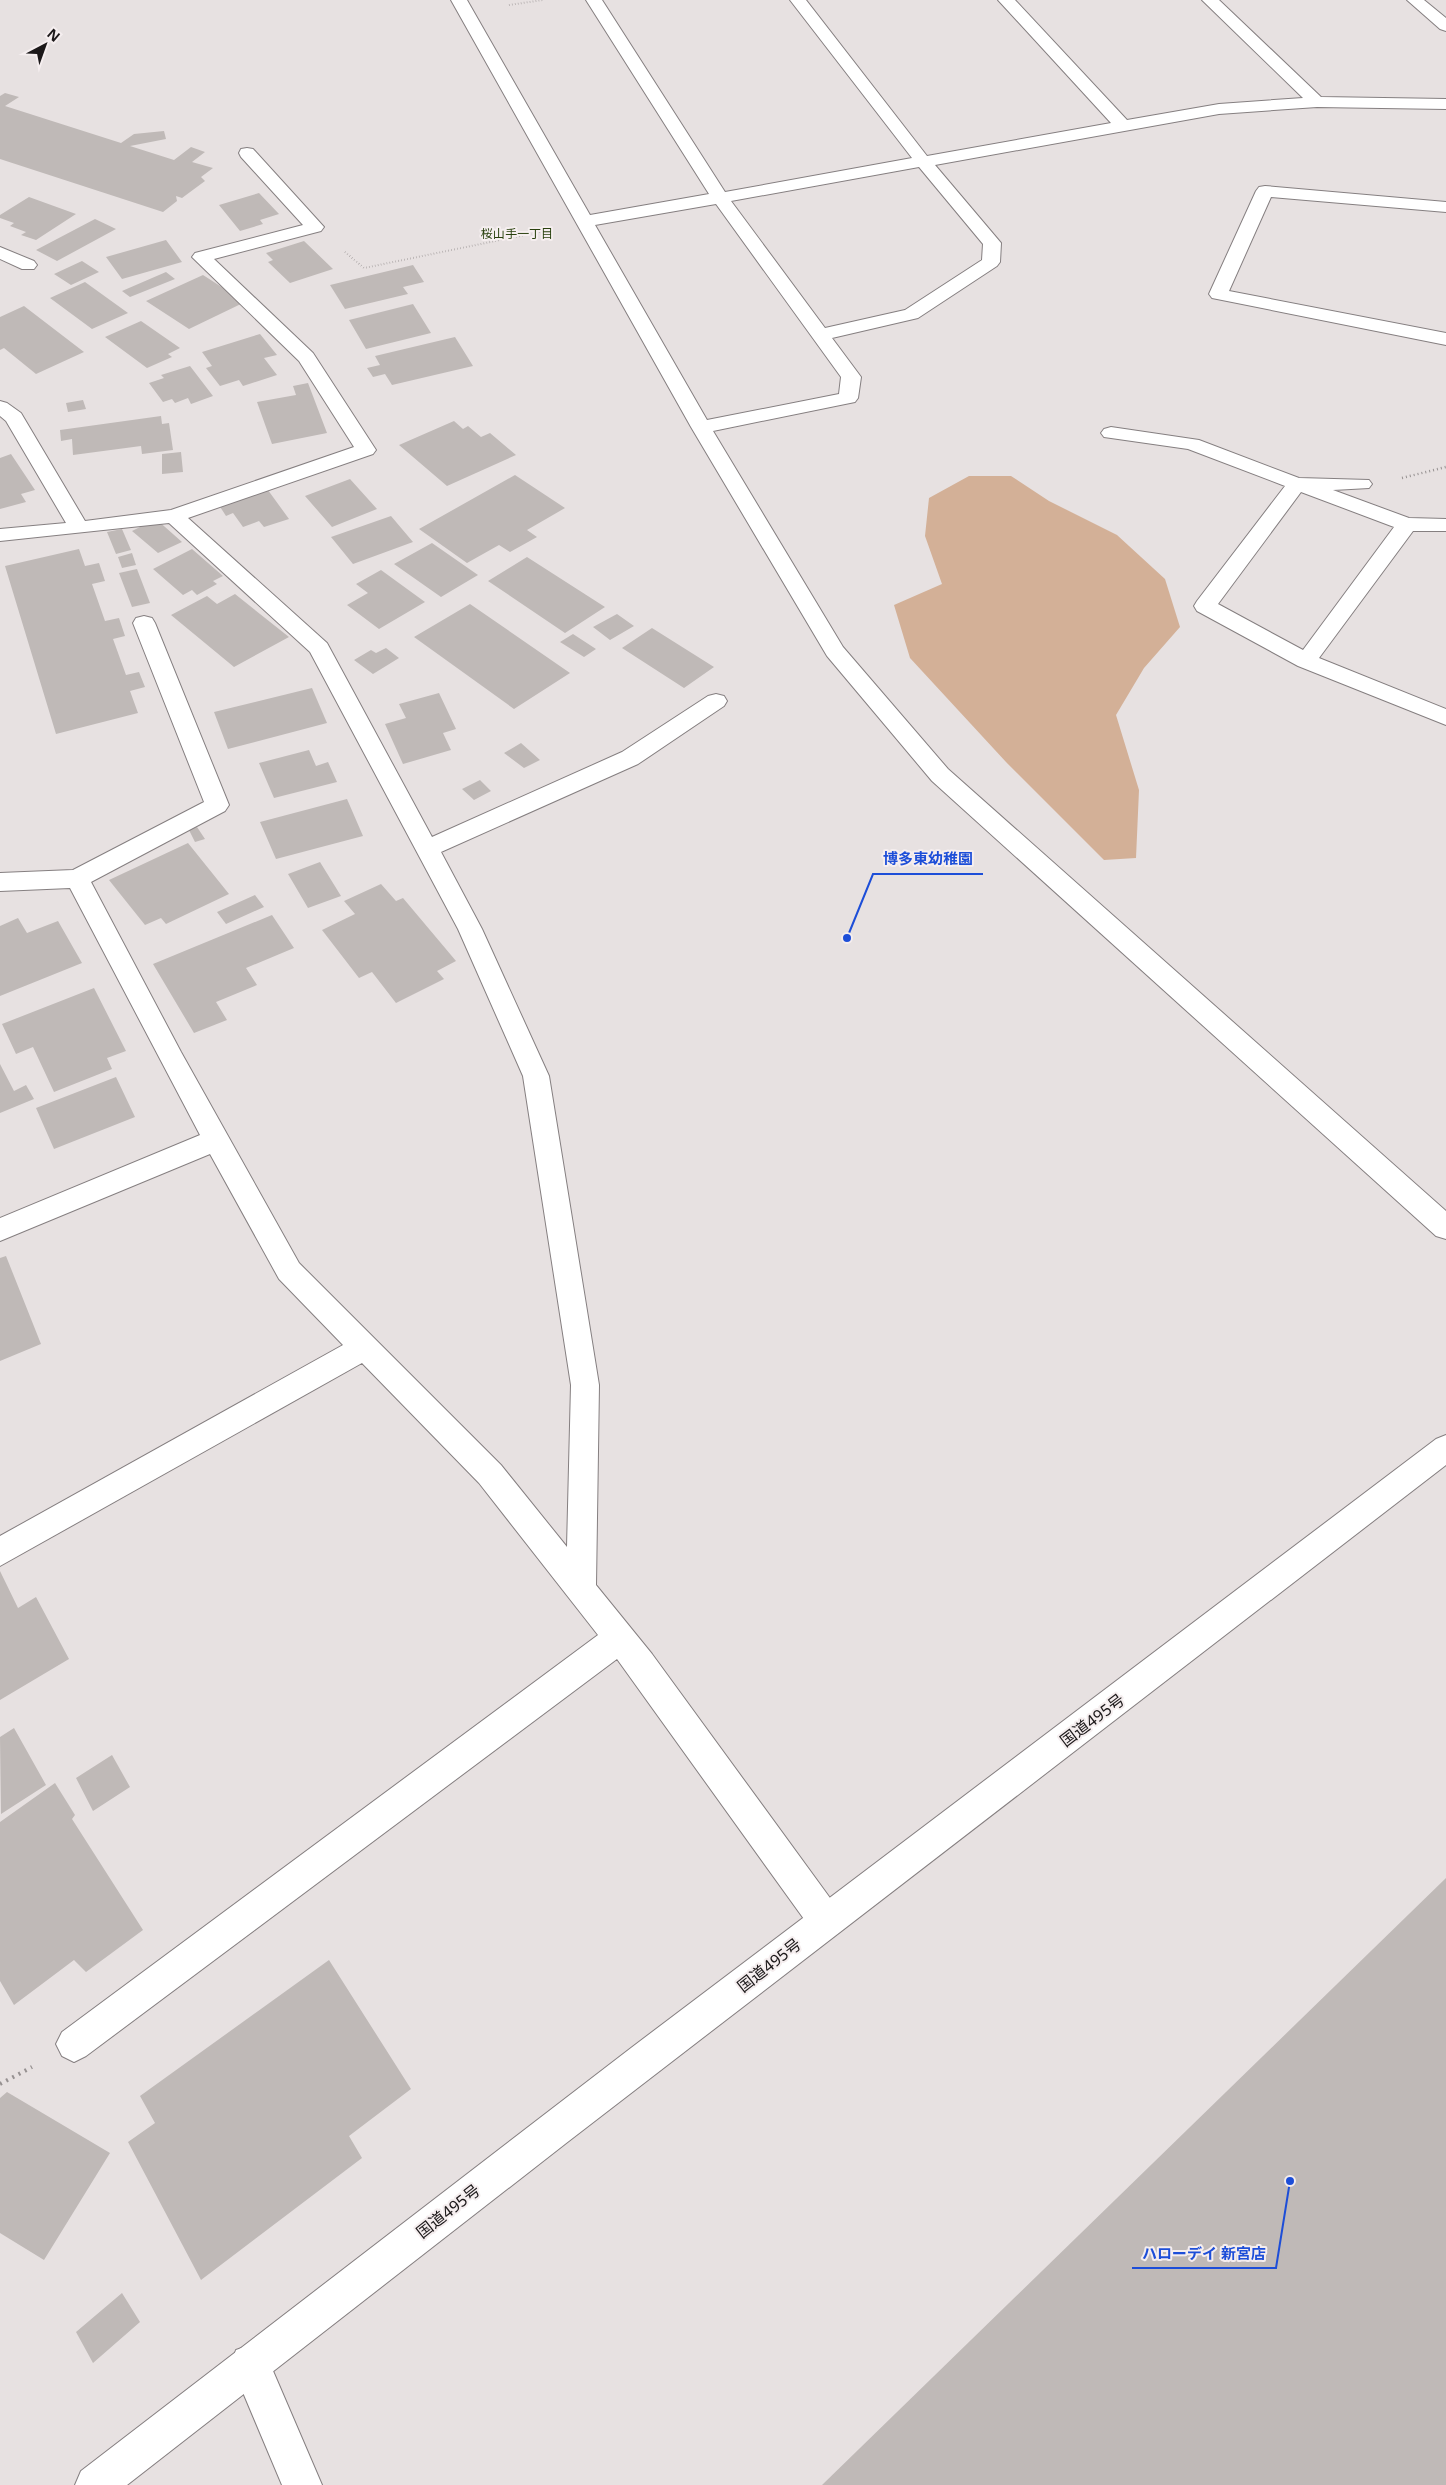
<svg xmlns="http://www.w3.org/2000/svg" width="1446" height="2485" viewBox="0 0 1446 2485" font-family="'Noto Sans','Noto Sans JP',sans-serif">
<style>
.green{fill:#d3b097}
.building{fill:#bfb9b7}
.lines{fill:none;stroke-linecap:round;stroke-linejoin:round}
.minor-casing{stroke:#857f80;stroke-width:2}
.highway-casing{stroke:#857f80;stroke-width:2}
.path-far2{stroke:#969191;stroke-width:2;stroke-dasharray:0.5 2.5;stroke-linecap:butt}
.path-far1{stroke:#969191;stroke-width:2.5;stroke-dasharray:1 3;stroke-linecap:butt}
.path{stroke:#969191;stroke-width:4;stroke-dasharray:2 5;stroke-linecap:butt}
.minor{fill:#fff;fill-rule:evenodd}
.highway{fill:#fff;fill-rule:evenodd}
.labels{text-anchor:middle;dominant-baseline:central;stroke-width:4;stroke-linejoin:round;paint-order:stroke}
.far-neighbourhood-label{font-size:12px;fill:#29410e;stroke:#f5eeef}
.near-street-label{font-size:16px;fill:#1b1819;stroke:#f5eeef}
.leader{fill:none;stroke:#1d4ed8;stroke-width:2}
.callout-dot{fill:#1d4ed8;stroke:#f5eeef;stroke-width:2}
.callout-label{font-size:15px;text-anchor:middle;font-weight:bold;fill:#1d4ed8;stroke:#f5eeef;stroke-width:4;stroke-linejoin:round;paint-order:stroke}
</style>
<rect width="100%" height="100%" fill="#e7e1e1"/>
<path class="green" d="M969,476H1011L1049,501L1117,535L1165,579L1180,627L1144,668L1116,715L1139,790L1136,858L1104,860L1006,762L910,658L894,605L942,584L925,536L929,498Z"/>
<path class="building" d="M5,93L19,97L5,106L121,143L134,134L164,131L166,139L130,146L174,160L191,147L205,152L192,162L213,168L201,177L205,181L182,198L176,196L177,201L163,212L0,159V96Z
M259,193L279,214L260,220L263,224L240,231L219,205Z
M29,197L76,214L36,240L21,235L26,232L10,226L14,223L0,218V215Z
M95,219L116,229L57,261L36,250Z
M166,240L182,262L122,279L106,257Z
M304,241L333,269L290,283L268,262L273,260L266,253Z
M82,261L99,272L71,285L54,274Z
M413,265L424,282L403,287L408,294L345,309L330,285Z
M166,272L175,279L130,297L122,291Z
M203,275L245,302L189,329L146,301Z
M85,282L128,313L92,329L50,298Z
M413,304L431,333L366,349L349,320Z
M24,306L84,352L36,374L4,348L0,350V317Z
M141,321L180,348L168,354L172,357L147,368L105,337Z
M260,334L277,355L264,358L277,375L243,386L239,380L220,386L206,368L212,366L202,352Z
M455,337L473,366L392,385L385,374L373,377L367,368L380,365L375,356Z
M190,366L213,396L191,404L188,398L175,403L172,399L163,402L149,383L164,378L161,375Z
M308,383L327,433L272,444L257,402L296,395L293,386Z
M83,400L86,409L68,412L66,403Z
M161,416L162,424L169,423L173,450L142,454L141,446L73,455L72,439L61,441L60,430Z
M454,421L463,429L468,426L481,437L490,433L516,455L447,486L399,445Z
M181,452L183,472L162,474V454Z
M11,454L35,490L21,494L26,502L0,509V458Z
M515,475L565,508L527,530L537,537L510,552L499,545L467,563L419,529Z
M350,479L377,509L332,527L305,496Z
M265,486L289,519L264,527L259,521L243,527L233,513L226,516L217,502Z
M391,516L413,542L353,564L331,537Z
M156,519L182,542L158,553L132,531Z
M122,529L131,550L116,554L107,532Z
M432,543L478,575L441,597L394,564Z
M79,549L85,566L99,563L105,581L92,584L105,621L119,618L125,636L113,639L126,675L139,672L145,687L130,691L138,713L56,734L5,566Z
M192,549L223,576L213,581L217,584L197,595L192,590L183,595L153,569Z
M132,553L136,565L122,568L118,557Z
M527,557L605,607L565,633L488,581Z
M137,569L150,603L132,607L119,573Z
M381,570L425,602L379,629L347,605L368,593L356,584Z
M235,594L289,637L234,667L171,615L207,596L217,604Z
M470,604L570,673L514,709L414,637Z
M617,614L634,626L610,640L593,627Z
M652,628L714,667L684,688L622,648Z
M573,634L596,649L584,657L560,642Z
M386,648L399,658L373,674L354,660L371,650L376,653Z
M312,688L327,723L228,749L214,712Z
M439,693L456,729L443,733L451,750L403,764L385,724L406,718L399,704Z
M521,743L540,760L524,768L504,753Z
M309,750L316,766L328,762L337,782L274,798L259,763Z
M480,780L491,791L474,800L462,789Z
M347,799L363,836L276,859L260,822Z
M197,827L205,839L195,842L189,830Z
M188,843L229,894L166,924L161,918L145,925L109,880Z
M320,862L341,896L308,908L288,874Z
M381,884L396,901L403,898L456,961L437,971L444,979L396,1003L372,972L359,978L322,930L355,914L344,901Z
M255,895L264,907L226,924L217,912Z
M272,915L294,948L246,968L257,985L216,1002L227,1020L194,1033L153,964Z
M18,918L27,933L58,921L82,963L0,996V926Z
M94,988L126,1051L107,1058L112,1069L54,1092L33,1047L16,1054L2,1024Z
M0,1064L14,1091L26,1085L34,1099L0,1113Z
M116,1077L135,1117L54,1149L36,1108Z
M6,1256L41,1344L0,1361V1258Z
M0,1571L18,1608L36,1597L69,1659L0,1700Z
M14,1728L46,1785L1,1814L0,1737Z
M112,1755L130,1787L93,1811L76,1778Z
M55,1783L75,1815L72,1819L143,1930L86,1972L74,1960L14,2005L0,1981V1822Z
M1446,1878V2485H822Z
M329,1960L411,2089L349,2136L362,2158L201,2280L128,2142L155,2123L140,2096Z
M7,2092L110,2153L44,2260L0,2233V2098Z
M122,2293L140,2322L93,2363L76,2332Z"/>
<g class="lines">
<g class="minor-casing">
<path id="minor" d="M451,0H467L590,215L709,194L586,0H602L725,192L912,158L790,0H806L927,156L1111,123L998,0H1015L1127,120L1219,104L1303,98L1202,0H1219L1321,97L1446,99V109L1317,107L1219,114L935,165L1001,243L1000,262L997,266L918,318L832,338L861,377L858,398L855,402L713,431L843,647L948,769L1446,1211V1239L1436,1236L932,781L827,656L691,427ZM919,167L983,244L982,260L905,310L825,328L731,201ZM716,204L841,377L839,394L707,420L595,225Z
M1407,0H1424L1446,18V31L1440,29Z
M247,148L253,149L324,227L321,231L214,259L313,353L376,450L373,454L188,518L327,643L432,837L622,752L708,696L716,694L724,696L727,701L724,706L638,764L441,852L482,929L549,1076L599,1385L596,1585L652,1654L838,1909L843,1921L838,1933L826,1938L814,1933L617,1659L86,2056L74,2062L62,2056L56,2044L62,2032L598,1635L479,1483L362,1363L0,1566V1536L343,1345L279,1279L210,1154L0,1241V1218L200,1135L70,888L0,891V873L73,870L204,802L133,623L136,618L144,616L152,618L155,623L229,805L225,811L91,882L181,1052L299,1263L501,1465L567,1547L571,1385L523,1076L458,929L310,652L169,523L0,541V529L66,523L6,421L0,416V401L7,403L21,413L85,521L171,510L354,447L299,361L192,257L195,253L303,225L241,157L239,153L241,149Z
M1265,186L1446,202V212L1271,197L1229,291L1446,333V345L1212,298L1209,294L1256,191L1259,187Z
M0,247L34,261L37,265L34,269H22L0,259Z
M1111,427L1199,440L1299,478L1369,480L1372,484L1369,488L1333,490L1409,518L1446,519V531H1413L1319,658L1446,709V725L1298,666L1197,611L1194,606L1197,601L1285,486L1188,449L1104,437L1101,433L1104,429ZM1301,492L1394,527L1303,650L1218,604Z
M250,2345L264,2350L322,2485H282L231,2364L236,2350Z"/>
</g>
<g class="highway-casing">
<path id="highway" d="M1446,1435V1465L565,2144L127,2485H75L81,2471L631,2048L1436,1439Z"/>
</g>
<path class="path-far2" d="M509,5L543,0
M345,252L364,268L544,231"/>
<path class="path-far1" d="M1402,478L1446,467"/>
<path class="path" d="M0,2084L32,2067"/>
<use href="#minor" class="minor"/>
<use href="#highway" class="highway"/>
</g>
<g class="labels">
<g class="far-neighbourhood-label">
<text x="517" y="233">桜山手一丁目</text>
</g>
<g class="near-street-label">
<text transform="translate(1092 1720) rotate(-37)">国道495号</text>
<text transform="translate(769 1965) rotate(-38)">国道495号</text>
<text transform="translate(448 2211) rotate(-38)">国道495号</text>
</g>
</g>
<path class="leader" d="M847 938L873 874H983M1290 2181L1276 2268H1132"/>
<g class="callout-dot">
<circle cx="847" cy="938" r="5"/>
<circle cx="1290" cy="2181" r="5"/>
</g>
<g class="callout-label">
<text x="928" y="864">博多東幼稚園</text>
<text x="1204" y="2259">ハローデイ 新宮店</text>
</g>
<g transform="translate(45 45) rotate(41)" stroke="#f5eeef" stroke-width="4" paint-order="stroke">
<path d="M0-4L9 19L0 12L-9 19Z" fill="#1b1819"/>
<text y="-8" font-size="14" font-weight="bold" text-anchor="middle" fill="#1b1819">N</text>
</g>
</svg>
